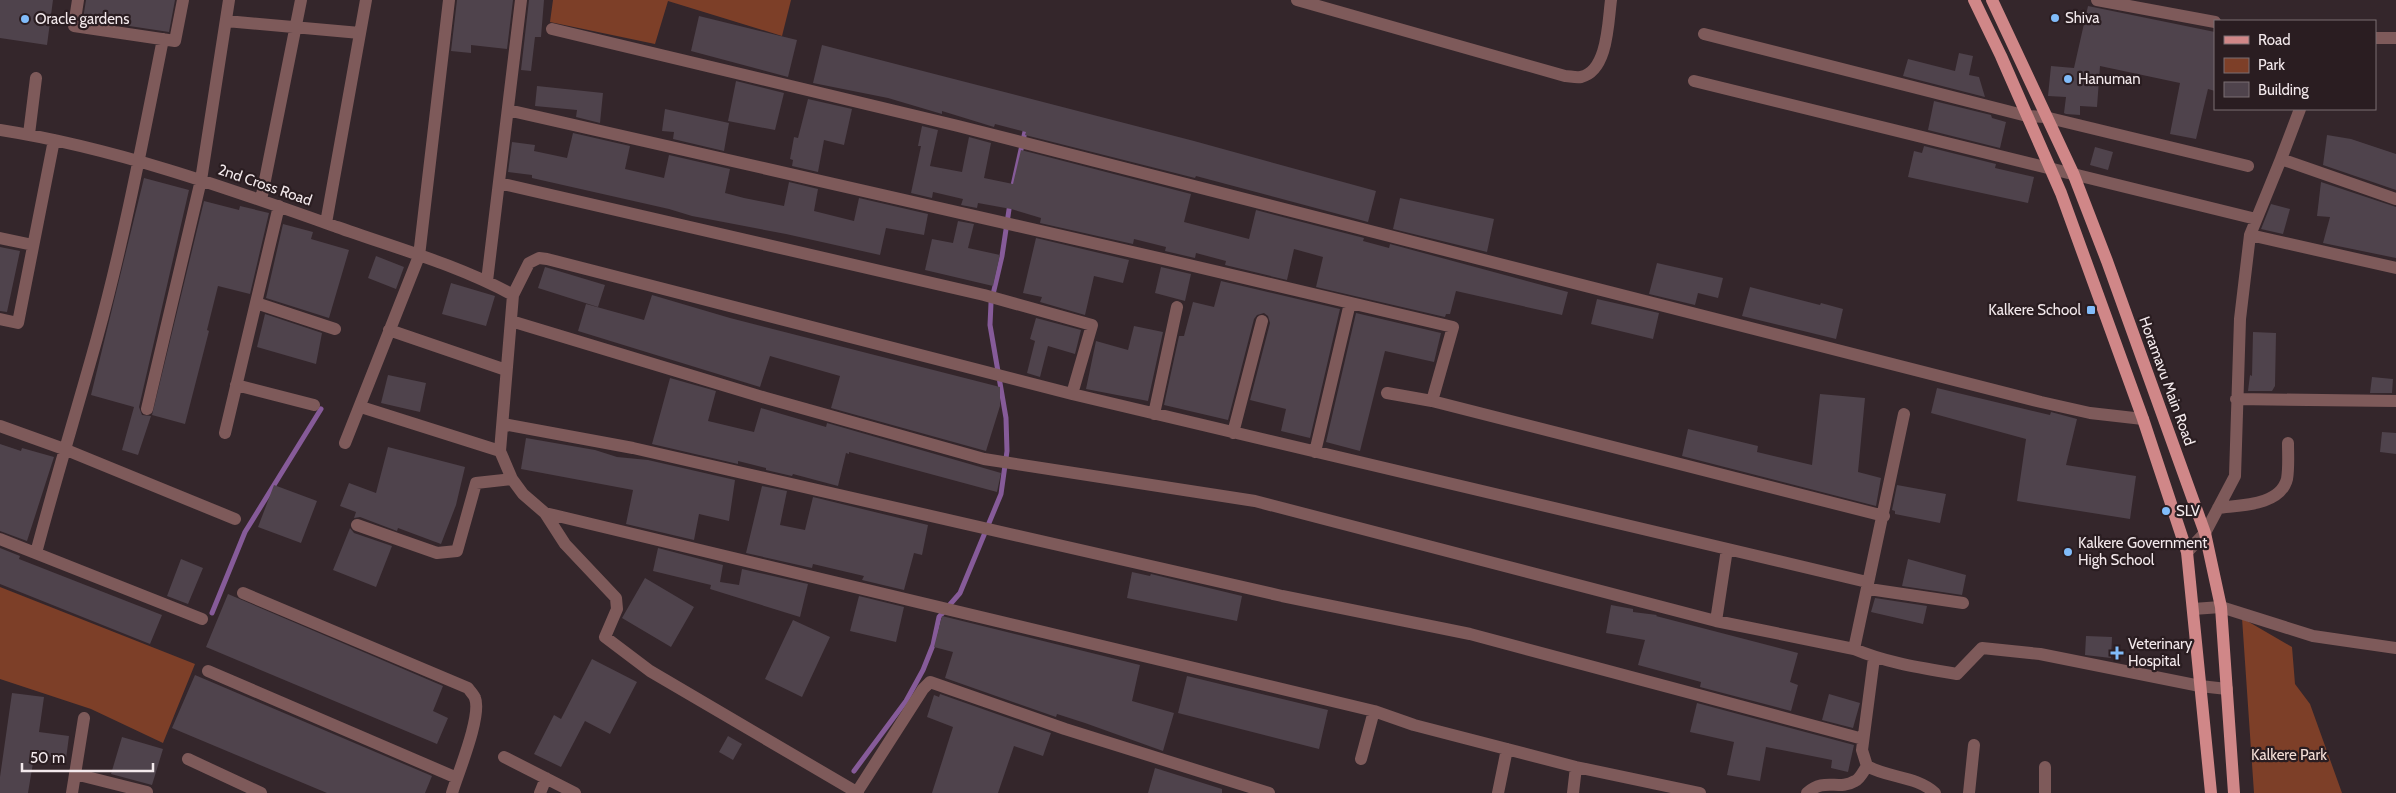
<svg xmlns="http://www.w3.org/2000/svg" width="2396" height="793" viewBox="0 0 2396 793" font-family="Cabin,sans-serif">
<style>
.green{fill:#7d3f28}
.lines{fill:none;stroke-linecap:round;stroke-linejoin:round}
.stream{stroke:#865b99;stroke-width:5}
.building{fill:#4f434c}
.minor{stroke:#7e5a5a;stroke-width:12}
.major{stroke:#d08788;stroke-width:12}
.poi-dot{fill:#81bcfa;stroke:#2a1d21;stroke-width:2}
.labels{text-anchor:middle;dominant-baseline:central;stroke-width:4.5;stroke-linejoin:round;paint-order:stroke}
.poi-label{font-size:15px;fill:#f3e9ec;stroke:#2a1d21;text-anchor:start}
.street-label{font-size:15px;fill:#f3e9ec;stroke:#2a1d21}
.park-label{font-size:15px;fill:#f3ddd5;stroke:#2a1d21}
</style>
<rect width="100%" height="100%" fill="#34262b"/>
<path class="green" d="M553,0H791L782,36L668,1L655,44L550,22Z
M0,587L195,664L163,743L91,709L0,679Z
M2242,618L2292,647L2295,684L2310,704L2342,793H2254Z"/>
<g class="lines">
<path class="stream" d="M1012,190L1026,127
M212,613L245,532L321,409
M854,771L906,701L923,670L933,645L939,617L960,593L1001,494L1007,451L1006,418L990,325L991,303L1002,256L1010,203"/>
</g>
<path class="building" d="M0,0H53L47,45L0,38Z
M86,0H175L169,32L83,19Z
M457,0H513L507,49L471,45V53L451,51Z
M529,0H544L541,37H535L531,71L521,70Z
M2088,6L2215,32V91L2208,89L2196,139L2170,134L2180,83L2100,66L2097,107L2080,106V115L2066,114L2064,113L2066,97L2048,96L2051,66L2074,68Z
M699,16L797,40L788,77L691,51Z
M822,45L1194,141L1376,191L1368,222L1196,176L1195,178L1025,135L1026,132L995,124L994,127L942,111V114L888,98L813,83Z
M1959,53L1973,56L1969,75L1979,77L1985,97L1903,76L1908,59L1955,71Z
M736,81L784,93L775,130L728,121Z
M537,86L603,93L600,123L576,117L577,110L535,106Z
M808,99L852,109L844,145L824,140L818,172L792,166L793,160L790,159L794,137L798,138Z
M1934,101L1991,115L1992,118L2006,122L2000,148L1928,130Z
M665,109L729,123L724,151L673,139L674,132L662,131Z
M922,126L938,130L930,166L962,172L969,137L991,143L984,178L1013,184L1021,150L1191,194L1184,222L1249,239L1256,210L1364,238L1363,241L1389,248L1390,244L1568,292L1562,315L1456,291L1450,314H1446L1445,317L1316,287L1323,257L1294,249L1287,280L1225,265L1226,261L1196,253L1195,258L1165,251L1166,247L1134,239L1133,244L1040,223L1041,218L1011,209L978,203L977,208L961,205L963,199L933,192L932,198L911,193L921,146H918Z
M573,133L630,146L625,169L664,178L669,155L730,169L725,193L744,198L784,206L789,182L818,189L814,211L854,221L859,198L928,214L924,235L886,228L880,255L786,234L692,216L669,209L532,178V175L508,172L512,142L535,145L534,151L567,158Z
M2327,135L2351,139L2396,154V190L2323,165Z
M1924,146L1996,164L1995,168L2034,177L2028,203L1908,177L1914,151L1922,153Z
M2095,147L2113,152L2108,170L2090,165Z
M144,178L189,190L139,407L142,415L151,416L138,455L122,450L134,407L91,395Z
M2321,182L2396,207V258L2323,243L2330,217L2317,216Z
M1400,198L1494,219L1487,252L1393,229Z
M204,201L239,210L240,206L269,213L250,294L218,286L207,330L209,331L185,424L152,415Z
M2271,204L2290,209L2283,234L2261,229Z
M958,221L974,224L968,248L1000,255L993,286L925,270L932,239L953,243Z
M283,224L313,232L311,239L349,250L329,318L266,298Z
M1036,238L1129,260L1123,283L1094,276L1085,315L1040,302L1042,297L1023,293Z
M0,247L20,251L7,312L0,311Z
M376,256L404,267L396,289L368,278Z
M1657,263L1723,278L1718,298L1698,293L1695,305L1649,294Z
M545,267L605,285L598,307L538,288Z
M1161,267L1191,274L1185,301L1155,293Z
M1221,281L1340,309L1310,438L1281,431L1286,409L1250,400L1270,323L1268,316L1264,313L1257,315L1254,319L1228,420L1164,405L1179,336H1184L1193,302L1214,307Z
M451,283L495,296L486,326L442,314Z
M1750,287L1820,305L1821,303L1843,309L1836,339L1742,316Z
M652,295L730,318L1000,387V406L986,451L831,408L840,376L770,356L760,387L578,331L586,304L644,320Z
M1597,299L1659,313L1653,339L1591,324Z
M1356,313L1441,333L1434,362L1385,351L1360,451L1326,442Z
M265,314L322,333L316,364L257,347Z
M1036,318L1081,330L1075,354L1048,346L1040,377L1027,373L1035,341L1030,339Z
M1134,326L1163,332L1148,401L1086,389L1096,341L1128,350Z
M2253,332L2276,333L2275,386L2272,391H2248L2250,375L2252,376Z
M388,375L426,383L420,412L381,403Z
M2372,377L2393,379L2392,393H2370Z
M670,378L716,391L708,421L754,432L761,408L826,427L827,423L1001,473L997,492L849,452V454L846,453L838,486L793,474L792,476L766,470V468L738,461V464L652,444Z
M1937,388L2050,415L2051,412L2077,419L2066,465L2136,476L2130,519L2017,501L2026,439L1931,413Z
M1820,394L1865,398L1858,472L1881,478L1876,506L1682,456L1688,429L1758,446L1757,452L1812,465Z
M2382,432L2396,433V454L2380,452Z
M526,438L595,450L617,457L648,460L735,480L729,521L699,514L694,540L626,524L633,490L521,469Z
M0,444L21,451L22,448L54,457L27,541L0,531Z
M388,447L465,467L456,505L441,544L398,528L397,531L360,517L354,518L356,512L340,506L349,483L376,493Z
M274,485L317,501L301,543L258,527Z
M1897,485L1946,494L1940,523L1895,514V511L1892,510Z
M762,486L787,491L780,525L805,530L813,497L928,525L922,555L914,553L904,590L862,580L864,576L813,564L812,568L746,553Z
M350,528L354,533L392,546L376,587L333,570Z
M0,548L20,556L19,559L162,615L150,644L0,584Z
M658,548L723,565L720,582L739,585L742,569L808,584L800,617L710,589L711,585L653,571Z
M181,559L203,568L188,604L167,596Z
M1908,559L1966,575L1962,595L1902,586Z
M1132,572L1150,576L1151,574L1242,596L1237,621L1127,598Z
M645,578L694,607L671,647L622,618Z
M228,594L443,686L433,711L448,718L437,744L206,647Z
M859,596L904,607L896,642L850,631Z
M1875,598L1927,606L1923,624L1871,612Z
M1611,605L1633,609V612L1657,615L1656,616L1798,653L1790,682L1798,685L1791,711L1700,687L1701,682L1638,665L1645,640L1606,633Z
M942,616L1140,665L1132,701L1174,713L1163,751L1085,723L1057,714L1056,717L945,678L953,652L934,647Z
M793,620L830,637L802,697L765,679Z
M2086,636L2112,637L2111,658L2085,655Z
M592,659L637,682L610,734L585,721L561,767L534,754L554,715L561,719Z
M195,675L432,776L425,793H327L172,728Z
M1187,676L1328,710L1319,749L1178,713Z
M12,693L44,697L39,732L69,736L66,759L36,755L34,757L28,793H0V777Z
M940,694L1051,733L1043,756L1014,746L998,793H932L953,727L927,717L934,695L939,697Z
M1829,694L1860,703L1853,728L1822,720Z
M1697,703L1854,745L1848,772L1831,768L1832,760L1766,747L1760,781L1727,775L1734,742L1690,732Z
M728,736L742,744L733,760L719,752Z
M122,737L163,749L152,785L111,774Z
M1155,768L1222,789V793H1148Z"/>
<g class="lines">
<path class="minor" d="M78,0L74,26L175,41L183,0
M1297,0L1565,76C1569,76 1576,78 1581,77C1608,71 1608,22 1611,0
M2097,0L2215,22
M226,21L360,33
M552,29L958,126L2041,402L2090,413L2143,419
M1704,34L2027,116L2045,117L2248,166
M2375,38H2396
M1694,81L2256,219
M508,110L1172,261L1453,327L1432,401
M0,130C115,148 227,188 337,227C396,248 458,265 513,295
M29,134L36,78
M2281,159L2300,109
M499,183L984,295L1092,325L1072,394
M261,200L301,0
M326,223L366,0
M2250,235L2396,268
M0,238L33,245
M487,281L521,0
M256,303L335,329
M0,319L18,323L54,140
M511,321L766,398L984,459L1255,501L1716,621L1854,649C1887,663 1922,668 1957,674L1982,648L2040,654L2200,686L2227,689
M389,330L506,370
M236,385L314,405
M1387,393L1432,401L1884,516
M2236,399L2396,401
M361,407L500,451
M147,409L201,180L229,0
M1154,414L1177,307
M503,424L633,448L1282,596L1470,634L1863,739
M0,426L64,449L235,519
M225,433L279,206
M1233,433L1262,321
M345,443L419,256L449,0
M1315,452L1350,303
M2218,508C2240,505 2280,506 2287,479C2289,468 2288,454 2288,443
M545,513L565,544L616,598L617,609L605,637L650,671L858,793
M357,525L437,553L457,551L476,483L512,479
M0,539L202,619
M2187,552L2205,533L2235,476L2240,319L2250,235L2281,159L2396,199
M36,553C55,481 77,410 97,338C124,240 143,139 163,39
M1869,589L1963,603
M243,593L468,688C470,691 474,695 475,698C482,716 458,773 452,793
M2193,609L2221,607L2313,636L2396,648
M1716,621L1727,549
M1854,649L1904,414
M1874,658L1862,750L1867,766C1888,778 1917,776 1935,793
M208,671L457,778
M504,757L575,793
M188,759L261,793
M1361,759L1374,711
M75,774L147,792
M857,792L923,689L930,682L1065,729L1269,793
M72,793L84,718
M540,793L546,778
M1498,793L1507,749
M1573,793L1576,767
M1700,793L1576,767L1414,725L1374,711L545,513L523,494L512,479L500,451L513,295L529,263L539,258L547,259L1072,394L1867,582
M1807,793C1825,777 1838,791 1855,781C1860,779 1864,770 1867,766
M1969,793L1974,745
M2045,793V767"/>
<path class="major" d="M1974,0L2001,56L2061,193L2143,419L2187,552L2211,793
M1992,0L2073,173L2107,261L2205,533L2221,607L2234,793"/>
</g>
<g class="poi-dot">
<circle cx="2055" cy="18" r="5"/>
<circle cx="25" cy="19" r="5"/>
<circle cx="2068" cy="79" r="5"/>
<rect x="2086" y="305" width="10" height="10" rx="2.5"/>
<circle cx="2166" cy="511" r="5"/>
<circle cx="2068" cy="552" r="5"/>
<path d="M2114.5 645.5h5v5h5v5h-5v5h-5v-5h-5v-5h5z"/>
</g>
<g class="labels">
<g class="poi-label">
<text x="2065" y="18">Shiva</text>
<text x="35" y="19">Oracle gardens</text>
<text x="2078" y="79">Hanuman</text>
<text x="2081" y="310" text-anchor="end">Kalkere School</text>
<text x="2176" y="511">SLV</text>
<text x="2078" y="543">Kalkere Government<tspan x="2078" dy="17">High School</tspan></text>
<text x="2128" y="644">Veterinary<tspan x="2128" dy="17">Hospital</tspan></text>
</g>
<g class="street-label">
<text transform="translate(265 185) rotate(19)">2nd Cross Road</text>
<text transform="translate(2167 381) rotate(70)">Horamavu Main Road</text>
</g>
<g class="park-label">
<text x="2289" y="755">Kalkere Park</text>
</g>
</g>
<rect x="2214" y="20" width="162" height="90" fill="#2a1d21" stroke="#7a6f72"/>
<rect x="2224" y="36" width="25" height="8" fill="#d08788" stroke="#7a6f72"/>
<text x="2258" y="45" font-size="15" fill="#f3e9ec">Road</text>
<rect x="2224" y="58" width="25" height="15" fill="#7d3f28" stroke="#7a6f72"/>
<text x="2258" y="70" font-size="15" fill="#f3e9ec">Park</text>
<rect x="2224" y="82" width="25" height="15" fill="#4f434c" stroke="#7a6f72"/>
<text x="2258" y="95" font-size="15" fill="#f3e9ec">Building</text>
<path d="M22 763v8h131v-8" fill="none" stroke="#f3e9ec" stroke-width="2.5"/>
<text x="30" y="763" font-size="15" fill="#f3e9ec" stroke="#2a1d21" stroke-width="4" paint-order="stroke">50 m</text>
</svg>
